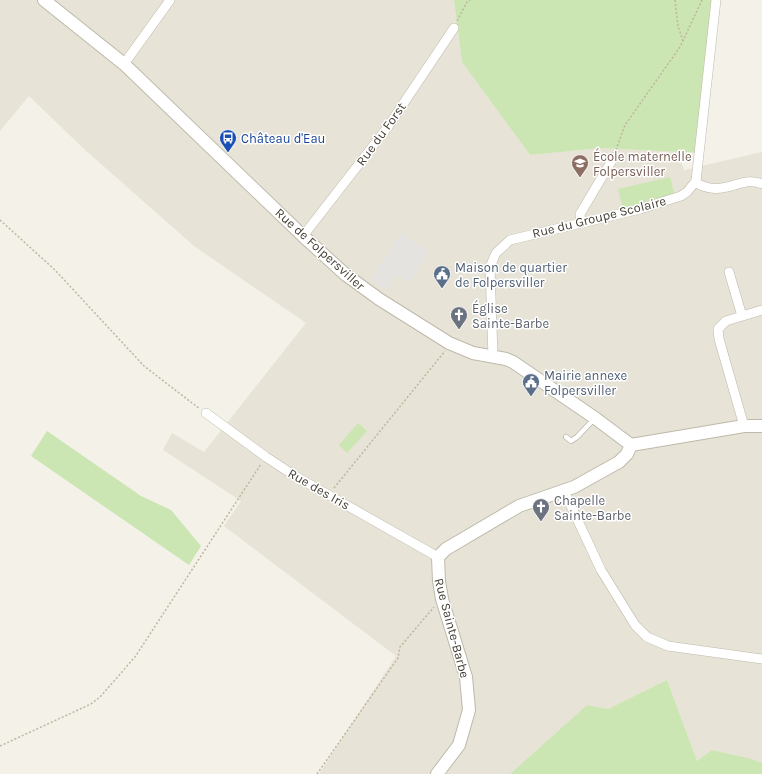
<svg xmlns="http://www.w3.org/2000/svg" width="762" height="774" viewBox="0 0 762 774" font-family="Karla,sans-serif">
<style>
.residential{fill:#e7e3d6}
.green{fill:#cbe5b3}
.parking{fill:#e5e3e0}
.lines{fill:none;stroke-linecap:round;stroke-linejoin:round}
.service-casing{stroke:#beb9ab;stroke-width:6}
.minor-casing{stroke:#beb9ab;stroke-width:10}
.tertiary-casing{stroke:#beb9ab;stroke-width:14}
.path{stroke:#bfb69d;stroke-width:1.5;stroke-dasharray:2 2;stroke-linecap:butt}
.service{stroke:#fff;stroke-width:4.5}
.minor{stroke:#fff;stroke-width:9}
.tertiary{stroke:#fff;stroke-width:12}
.labels{text-anchor:middle;dominant-baseline:central;stroke-width:3;stroke-linejoin:round;paint-order:stroke}
.street-label{font-size:13px;fill:#464137;stroke:#fff}
.transit-label{font-size:13px;fill:#164399;stroke:#fff;text-anchor:start}
.education-label{font-size:13px;fill:#785e54;stroke:#fff;text-anchor:start}
.service-label{font-size:13px;fill:#4e5e75;stroke:#fff;text-anchor:start}
.worship-label{font-size:13px;fill:#5b616d;stroke:#fff;text-anchor:start}
</style>
<rect width="100%" height="100%" fill="#f3f1e8"/>
<path class="residential" d="M0,0H454L462,62L530,155L601,148L678,152L684,170L762,152V763L748,758L713,750L697,761L667,680L608,709L587,705L510,774H319L396,656L224,526L241,501L163,450L172,433L204,452L306,323L194,246L83,148L29,96L0,131Z"/>
<path class="green" d="M454,0H715L699,153L601,148L530,155L462,62Z
M670,177L675,196L623,209L618,189Z
M358,423L367,431L347,453L339,445Z
M47,431L141,496L171,510L201,546L189,565L31,456Z
M667,680L697,761L712,750L748,758L762,763V774H510L587,705L608,709Z"/>
<path class="parking" d="M401,233L429,252L409,283L397,275L386,291L370,280Z"/>
<g class="lines">
<g class="service-casing">
<path id="service" d="M566,437L571,441L577,437L594,419"/>
</g>
<g class="minor-casing">
<path id="minor" d="M124,64L170,0
M695,182C723,200 741,174 762,184
M581,223L580,214L614,157
M303,236L387,128L454,28
M729,272L742,316
M493,357L490,267L496,253L510,240L640,209L681,196L687,192L696,181L716,0
M206,413L266,457L295,476L438,557
M744,426L719,339L718,329L726,321L762,310
M564,491L601,570L635,625L647,637L668,646L762,659"/>
</g>
<g class="tertiary-casing">
<path id="tertiary" d="M44,0L124,64L303,236L346,275L379,299L449,343L473,353L506,359L513,362L595,418L631,445
M631,445L744,426H762
M437,774L459,745L469,710L466,677L442,599L439,581L438,557L446,549L519,506L574,487L619,462L627,454L631,445"/>
</g>
<path class="path" d="M675,0L678,26L683,41
M457,21L467,2L470,0
M616,150L625,125L680,47L702,0
M0,220L55,270L144,366L200,409
M334,488L445,351
M0,746L91,704L100,697L135,657L261,464
M317,774L398,658L400,647L434,607"/>
<use href="#service" class="service"/>
<use href="#minor" class="minor"/>
<use href="#tertiary" class="tertiary"/>
</g>
<defs>
<g id="bus-pin" transform="scale(0.9)"><path d="M0 17L-7.5 6A9.5 9.5 0 1 1 7.5 6Z" fill="#1a4fb4" stroke="#fff"/><path d="M-5-6H5V4H4V6H2V4H-2V6H-4V4H-5ZM-3.5-4V0h7V-4ZM-3.5 1.2v1.5H-2V1.2ZM2 1.2v1.5H3.5V1.2Z" fill="#fff"/></g>
<g id="school-pin" transform="scale(0.9)"><path d="M0 17L-7.5 6A9.5 9.5 0 1 1 7.5 6Z" fill="#8d6e63" stroke="#fff"/><path d="M0-5L7-2L0 1L-7-2ZM-4 1L0 2.5L4 1V4Q0 6-4 4Z" fill="#fff"/></g>
<g id="civic-pin" transform="scale(0.9)"><path d="M0 17L-7.5 6A9.5 9.5 0 1 1 7.5 6Z" fill="#5c6f8a" stroke="#fff"/><path d="M-.6-6.5H3V-4.5H.6V-3L4-1V1h2V6H-6V1h2V-1L-.6-3ZM-1.2 2.5V6h2.4V2.5Z" fill="#fff"/></g>
<g id="church-pin" transform="scale(0.9)"><path d="M0 17L-7.5 6A9.5 9.5 0 1 1 7.5 6Z" fill="#6b7280" stroke="#fff"/><path d="M-1.2-6h2.4v3.5h3.3v2.4h-3.3V6h-2.4V-.1h-3.3v-2.4h3.3Z" fill="#fff"/></g>
</defs>
<g fill-rule="evenodd">
<use href="#bus-pin" x="228" y="138"/>
<use href="#school-pin" x="580" y="163"/>
<use href="#civic-pin" x="442" y="274"/>
<use href="#church-pin" x="459" y="315"/>
<use href="#civic-pin" x="531" y="382"/>
<use href="#church-pin" x="541" y="507"/>
</g>
<g class="labels">
<g class="street-label">
<text transform="translate(381 134) rotate(-54)">Rue du Forst</text>
<text transform="translate(599 217) rotate(-14)">Rue du Groupe Scolaire</text>
<text transform="translate(320 249) rotate(42)">Rue de Folpersviller</text>
<text transform="translate(319 489) rotate(30)">Rue des Iris</text>
<text transform="translate(452 628) rotate(75)">Rue Sainte-Barbe</text>
</g>
<g class="transit-label">
<text x="241" y="138">Château d'Eau</text>
</g>
<g class="education-label">
<text x="593" y="156">École maternelle<tspan x="593" dy="15">Folpersviller</tspan></text>
</g>
<g class="service-label">
<text x="455" y="267">Maison de quartier<tspan x="455" dy="15">de Folpersviller</tspan></text>
<text x="544" y="375">Mairie annexe<tspan x="544" dy="15">Folpersviller</tspan></text>
</g>
<g class="worship-label">
<text x="472" y="308">Église<tspan x="472" dy="15">Sainte-Barbe</tspan></text>
<text x="554" y="500">Chapelle<tspan x="554" dy="15">Sainte-Barbe</tspan></text>
</g>
</g>
</svg>
